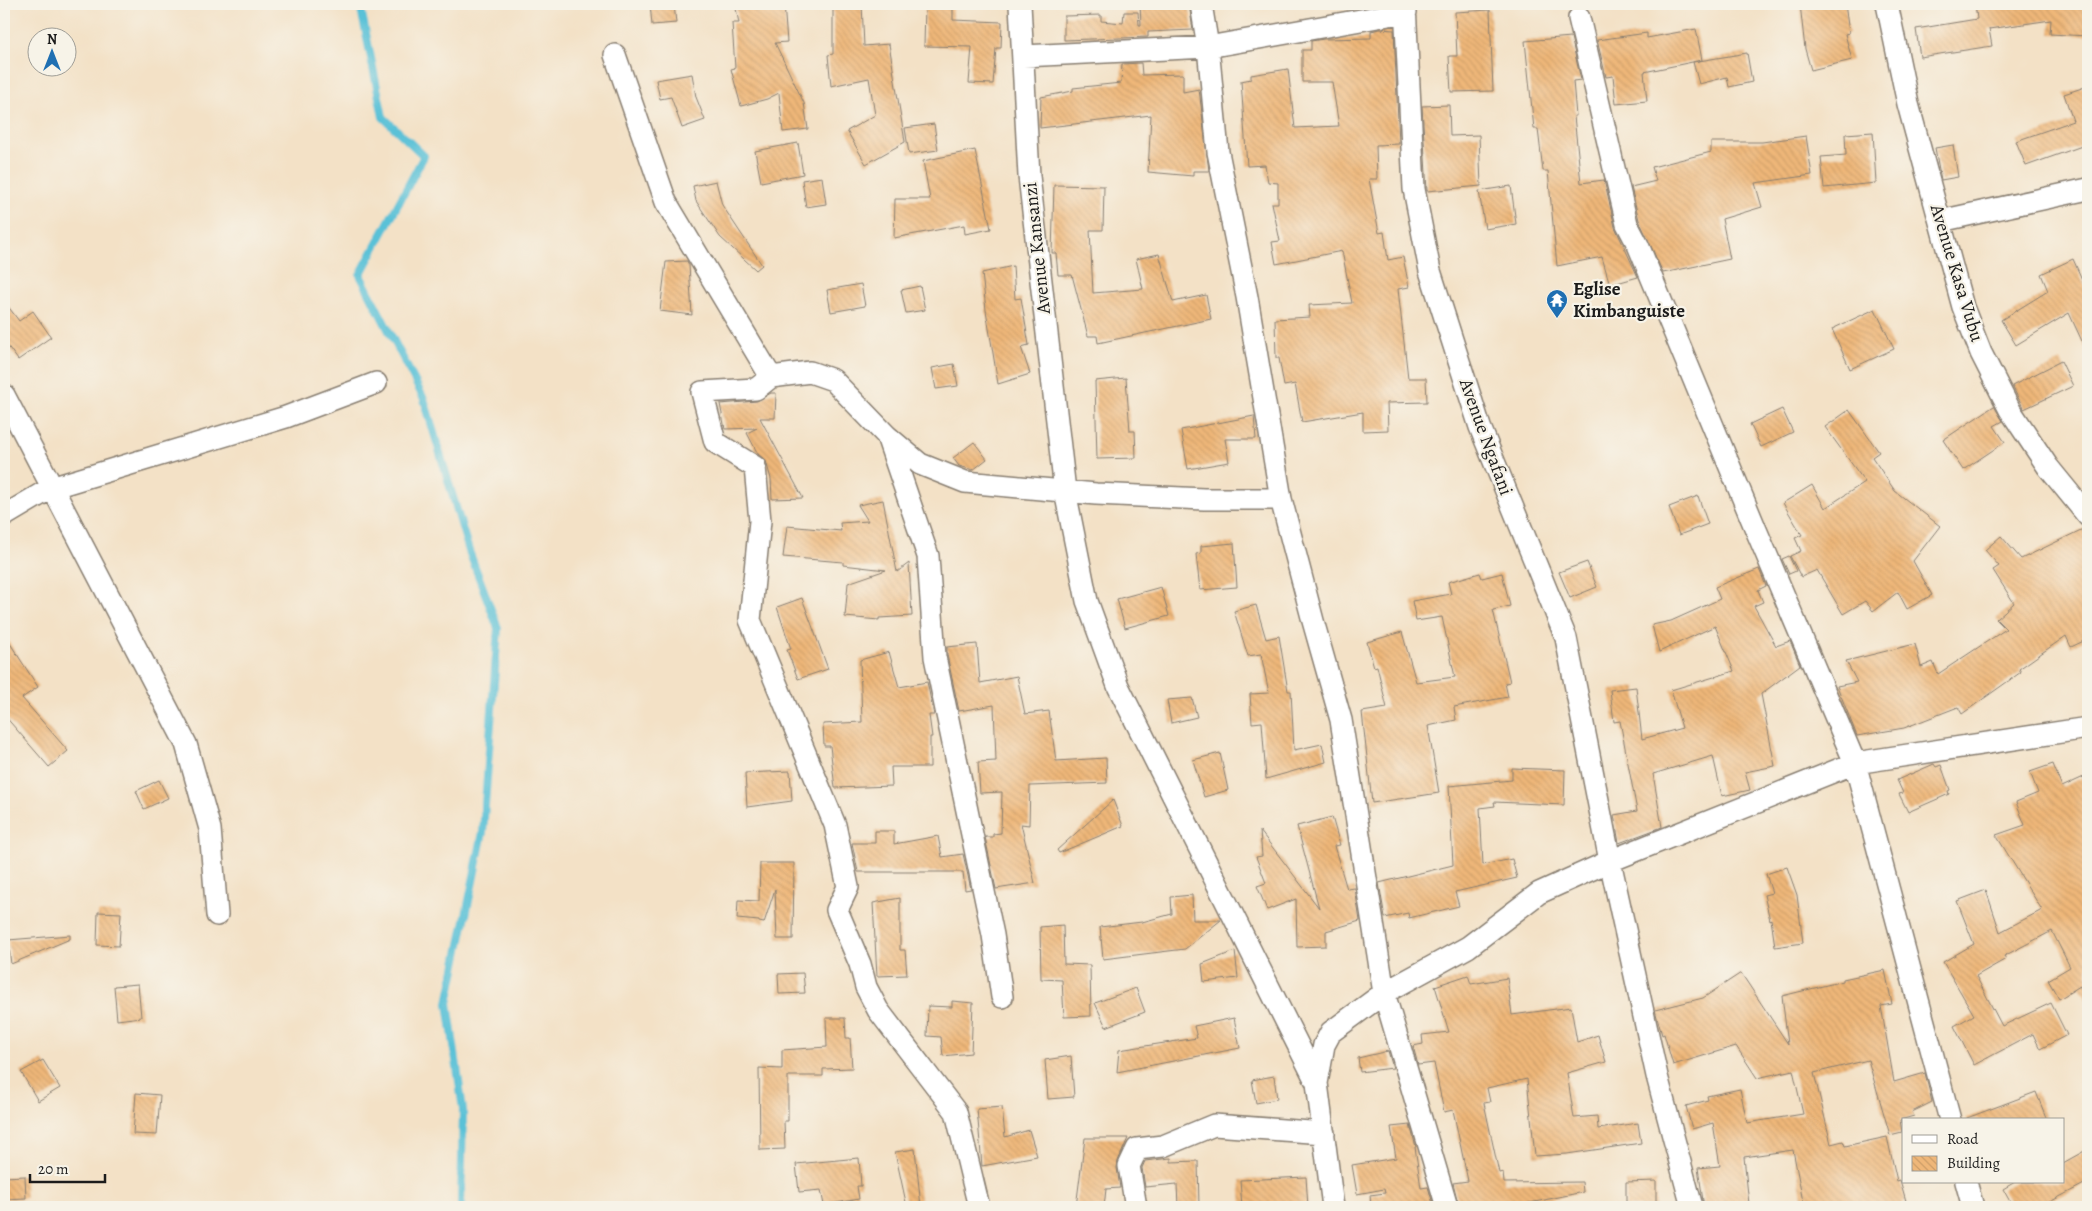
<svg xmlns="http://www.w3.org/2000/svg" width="2092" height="1211" viewBox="0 0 2092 1211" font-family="Alegreya,serif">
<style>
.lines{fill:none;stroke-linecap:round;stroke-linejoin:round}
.stream{stroke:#5ac1d7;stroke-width:8}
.building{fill:url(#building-back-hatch)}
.street-casing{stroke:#887e71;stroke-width:24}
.street{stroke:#fff;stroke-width:21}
.labels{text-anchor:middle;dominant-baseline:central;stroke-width:4.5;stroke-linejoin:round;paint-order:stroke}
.street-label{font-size:19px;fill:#1c1c1c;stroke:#f7f3e8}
.poi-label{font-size:19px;font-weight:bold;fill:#1c1c1c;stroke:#f7f3e8;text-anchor:start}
</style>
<defs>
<pattern id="building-back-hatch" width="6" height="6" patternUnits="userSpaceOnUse" patternTransform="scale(1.25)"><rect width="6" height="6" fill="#efb779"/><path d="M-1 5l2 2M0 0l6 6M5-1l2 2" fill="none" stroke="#cc9d68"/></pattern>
</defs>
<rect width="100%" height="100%" fill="#f7f3e8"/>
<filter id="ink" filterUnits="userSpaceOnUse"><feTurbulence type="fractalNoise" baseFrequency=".02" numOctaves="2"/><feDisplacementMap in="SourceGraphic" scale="10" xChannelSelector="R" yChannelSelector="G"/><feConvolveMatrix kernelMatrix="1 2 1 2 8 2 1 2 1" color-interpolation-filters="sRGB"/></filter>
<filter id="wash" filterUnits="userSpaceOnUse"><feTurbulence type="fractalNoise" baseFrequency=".0096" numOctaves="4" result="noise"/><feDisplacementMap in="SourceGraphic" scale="20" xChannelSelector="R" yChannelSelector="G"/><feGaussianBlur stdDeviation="1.12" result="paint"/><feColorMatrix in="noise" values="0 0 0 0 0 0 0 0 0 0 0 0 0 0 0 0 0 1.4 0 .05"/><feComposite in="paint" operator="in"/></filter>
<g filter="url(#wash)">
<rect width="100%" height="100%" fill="#f3e1c6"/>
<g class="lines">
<path class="stream" d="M360,4L383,117L424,156L360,275L424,399L469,551L498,628L483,832L448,1003L463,1110L461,1207"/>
</g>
<g id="blocks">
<path class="building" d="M650,4H674L676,23L652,25Z
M735,4H784L787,42L775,43L804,103L808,129L783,132L779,93L767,99L741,106L731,69L735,68L732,23H739Z
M833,4H862L864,46L889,44L905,142L866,164L847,131L875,115L869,78L831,86L828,55L833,54Z
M1140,4H1189L1193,30L1148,32V37L1064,40V16L1101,15V21L1123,23L1124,12H1138L1139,25H1141Z
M1800,4H1845L1849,33L1845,34L1852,60L1811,70L1805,49Z
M1975,4H2088V36L2050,34L2051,20L1989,29L1992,46L1920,57L1916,29L1977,19Z
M925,6L953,7V20L1002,22L1001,48H996L993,84L969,83L972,47L924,46Z
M1490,10L1493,91L1451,92L1449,56H1457L1455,12Z
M1380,29L1394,30L1399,144L1376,145L1377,179H1369L1379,233L1384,232L1388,260L1403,257L1409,287L1398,289L1408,378H1426L1427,402L1387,403L1388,430L1363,431V412L1302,422L1295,384L1284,386L1279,358H1276L1275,319L1310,317L1309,305L1352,303L1342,251L1276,264L1272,242L1280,241L1272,203H1278V183L1268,182L1265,165L1247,166L1241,81L1251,79V75L1288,69L1295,128L1339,126L1332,82H1302V50H1311V41L1324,39L1371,38V31Z
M1696,29L1702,60L1644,72L1647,101L1616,104L1613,76L1606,77L1597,40L1647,33V38Z
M1571,37L1581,80L1573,81L1576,116H1574L1581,183L1604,180L1615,227L1638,277L1610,285L1602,257L1557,266L1548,171H1543L1538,129H1534L1525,41Z
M1747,53L1752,82L1729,87L1727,77L1699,84L1693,62Z
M1141,63L1142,75L1183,74V92L1199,89L1209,171H1193V176L1148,172L1151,115L1040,128L1041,97L1073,91V88L1121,83L1122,64Z
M692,74L696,97L705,120L682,128L671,97L660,99L656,80Z
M2088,86V154L2085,155L2082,146L2026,166L2016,141L2073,121L2064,94Z
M1449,105L1450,136L1479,135L1481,186L1427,191L1422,106Z
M934,124L938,150L909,154L905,128Z
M1873,132L1876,183L1824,188L1821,157L1846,155L1845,134Z
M1806,136L1812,175L1755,183L1762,207L1722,219L1730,259L1663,273L1639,220L1631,187L1656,181L1652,167L1711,152V142H1762Z
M798,143L803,174L761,182L755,151Z
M1953,145L1958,177L1941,180L1935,148Z
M975,150L991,229L965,234L964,225L894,238L895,199H930L923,161Z
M822,177L826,204L806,207L802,180Z
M716,181L722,205L762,265L756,270L720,237L696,201L693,186Z
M1054,185L1104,186L1103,230H1090L1093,293L1143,289L1136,259L1159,254L1173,302L1206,295L1211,319L1098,343L1097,336H1088L1072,275H1058L1056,253H1052Z
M1511,186L1516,224L1485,229L1479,191Z
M2073,259L2088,293V354L2069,313L2016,345L2001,320L2048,291L2041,274Z
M687,261L689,265L692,315L660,311L666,262Z
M1013,266L1015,299L1021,298L1029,345L1021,347L1030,374L998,384L986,310L982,273Z
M861,284L865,306L831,312L827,290Z
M920,286L925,310L906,313L901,290Z
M4,301L19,321L33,311L51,337L18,360L4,341Z
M1875,309L1894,349L1850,369L1832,329Z
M2061,361L2073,386L2024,409L2012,386Z
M954,364L958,386L936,389L932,368Z
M1126,378L1130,431H1135L1136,458L1097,459L1095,381Z
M771,393H776L775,418H760L803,498L772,499L771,479L766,461L758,454L747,433L757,428L725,429L720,404L757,401Z
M1994,406L2003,421L1994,426L2005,442L1963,470L1943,440Z
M1782,409L1793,432L1761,447L1750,424Z
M1849,410L1879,452L1872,457L1895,491L1940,526L1913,561L1932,595L1907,609L1898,592L1873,611L1865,601L1843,614L1817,570L1801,577L1790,556L1801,551L1795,538L1802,535L1783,503L1812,485L1825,508L1865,482L1825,427Z
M1254,416L1256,439H1225L1229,462L1188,469L1181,430Z
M974,442L987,459L973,470L959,466L953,458Z
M1698,496L1708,524L1679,535L1669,507Z
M883,500L897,572L909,563L912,616L879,618V620L845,617L848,583L886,570L843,565V562L783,557L787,526L841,531L840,523L868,521L858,505Z
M2085,528H2088V639L2071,647L2066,636L2019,669L2021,672L1962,714L1958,707L1904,728L1857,736L1837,686L1857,682L1846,661L1915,644L1921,667L1933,662L1938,674L2006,629L1996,619L2014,603L1993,570L1999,566L1985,550L2001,536L2021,559Z
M1234,543L1237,587L1200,590L1196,554L1201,553V546Z
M1789,556L1796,571L1789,574L1782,559Z
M1587,562L1597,587L1570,598L1559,572Z
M1759,569L1766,586L1758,590L1763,602L1754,606L1776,646L1790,641L1800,665L1761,694L1775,766L1745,772L1750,790L1722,796L1713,756L1653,774L1662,827L1619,843L1614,815L1637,811L1620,721L1614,722L1610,690L1636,687L1642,739L1682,728L1671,690L1734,671L1715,626L1659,652L1652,625L1671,621L1720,599L1715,587Z
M1480,573L1482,578L1502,573L1510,606L1493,610L1510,682L1505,683L1508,697L1454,707L1456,720L1428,726L1439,793L1372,803L1362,712L1387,708L1377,666L1374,667L1367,642L1402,632L1416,682L1455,677L1442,617L1416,621L1412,601L1451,594L1448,582Z
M1161,587L1169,616L1125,628L1117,599Z
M802,598L828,669L798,679L787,650L791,649L777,607Z
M1256,605L1266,639L1279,636L1288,691H1291L1294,750L1322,744L1326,762L1266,779L1262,722L1252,723L1250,694L1269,693L1261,654L1248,656L1234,611Z
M4,634L38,687L22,698L68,751L49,767L4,715Z
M977,644L980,683L1017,676L1025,714L1049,711L1056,761L1106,758L1107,783L1030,786L1029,825L1021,824L1035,883L996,889L985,837H993V834L1001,833L1002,792L980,793L978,762L996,761L994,705L959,711L947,655V647Z
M889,652L899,687L927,682L934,715H929L932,737H930V767H891L892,786L835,788L830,746H824L823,724L862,722L860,660Z
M1192,698L1197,717L1171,723L1167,700Z
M1220,753L1228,790L1204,797L1193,760Z
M1934,764L1936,767L1941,765L1950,790L1948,791L1949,794L1908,812L1899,794L1903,793L1897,780Z
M2053,764L2062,787L2088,775V1002L2080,986L2059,999L2048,980L2070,967L2052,931L2004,956L2006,959L1976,976L2002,1026L2051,1003L2067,1035L2040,1049L2033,1034L1974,1065L1954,1026L1974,1015L1943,962L1974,944L1957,901L1986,890L2000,932L2042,910L1996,835L2025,825L2016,802L2038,793L2030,772Z
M1512,768L1565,770L1564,805L1494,802L1495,806L1480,808L1483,865L1512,859L1517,878L1455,892L1459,906L1409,918L1408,913L1385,918L1379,883L1453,865L1449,786L1512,780Z
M790,771L792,801L747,807L745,773Z
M159,780L168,798L144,809L136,791Z
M1113,800L1123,826L1059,853L1057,850Z
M1332,817L1340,845L1334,846L1347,889L1355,888L1360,921L1326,931V946L1297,947L1296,899L1267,910L1257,886L1266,883L1256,857L1262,856L1260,831L1319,908L1297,826Z
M875,831H894V844L938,836L942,857L963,854L971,889L965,890L963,872H858L852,843H875Z
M760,863H794L793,939H777L775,889L764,923L759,922V921L737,919L738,900L759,901Z
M1787,867L1797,895L1803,943L1775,947L1771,919L1770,920L1764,895L1772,893L1766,874Z
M1192,895L1193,920H1221L1185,949L1103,959L1100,927L1142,922L1172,914L1171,897Z
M900,898V950H905L907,975L877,976L873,903Z
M98,912L121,913L119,946L97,945Z
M1063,925L1064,964L1090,965L1091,1016L1064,1017L1062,980L1041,979L1040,927Z
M70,935V939L11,964L8,940Z
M1235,951L1238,978L1204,982L1202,964Z
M1885,970L1892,1004L1881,1006L1894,1082L1925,1073L1932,1102L1912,1112L1914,1116L1900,1120L1902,1132L1890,1135L1868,1060L1814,1073L1831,1144L1843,1141L1845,1146L1887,1137L1897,1181L1900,1180L1906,1201L1903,1202L1904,1207H1804L1793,1150L1744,1157L1749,1204L1704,1207L1698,1168L1720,1166L1713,1123L1692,1129L1686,1106L1708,1100L1707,1096L1740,1089L1747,1123L1803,1114L1793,1070L1757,1078L1736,1046L1673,1065L1664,1034L1662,1035L1655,1010L1703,998L1741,973L1788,1044L1782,996L1843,981V979Z
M803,973L805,993L779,994L778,974Z
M1468,975L1471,984L1507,978L1512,1015L1571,1007L1577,1042L1598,1035L1606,1062L1567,1073L1574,1118L1597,1116L1598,1129L1638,1123L1641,1143L1567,1154L1535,1156L1527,1079L1487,1088L1490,1102L1484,1103L1499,1173L1503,1172L1504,1183L1582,1182L1583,1192L1520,1205L1499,1207V1204L1459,1207L1453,1183L1468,1181L1453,1110L1444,1112L1434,1063L1418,1065L1413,1046L1423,1044L1422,1035L1449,1032L1435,986Z
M138,984L141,1017L117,1020L114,986Z
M1136,988L1145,1012L1106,1027L1095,1003Z
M952,1001L973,1003L971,1053L943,1056L941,1037L927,1036L928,1006L952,1007Z
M826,1018H845L846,1038H850L852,1068L823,1069V1076H788V1121H784L785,1149L760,1150L759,1068L782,1069V1050L827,1047Z
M1234,1018L1240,1048L1117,1072L1119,1050L1197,1038L1194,1026Z
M1388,1051L1393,1068L1360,1072L1358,1058Z
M1071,1056L1074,1097L1048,1099L1045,1060Z
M43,1060L60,1088L38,1101L21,1072Z
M1274,1076L1277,1099L1256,1103L1252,1080Z
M2036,1092L2047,1120H1967V1118Z
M136,1093L160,1095L157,1135L133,1134Z
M1002,1107L1005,1137L1029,1130L1037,1156L982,1166L977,1109Z
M1410,1125L1416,1147H1415L1421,1188L1428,1187L1434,1207H1371L1370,1195L1385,1193L1384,1189L1357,1194L1352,1165L1396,1158L1391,1127Z
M1085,1138H1128L1118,1161L1117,1168L1120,1188L1106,1189L1104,1207H1076Z
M915,1149L921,1207H907L895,1152Z
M2088,1149V1181L2086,1182H2088L2040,1207H2013L2003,1189L2015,1182H2063V1163Z
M859,1158L861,1186H857L859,1199L824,1205L821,1190L799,1192L796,1164Z
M1171,1158V1162L1198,1161L1199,1207H1178L1177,1184L1145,1187L1142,1168L1145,1161Z
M25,1176L26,1198L4,1199V1177Z
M1306,1177L1308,1207H1242L1240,1180Z
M1656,1181V1207H1626V1182Z"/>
</g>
</g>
<g filter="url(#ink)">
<use href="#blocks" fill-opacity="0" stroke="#887e71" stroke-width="1"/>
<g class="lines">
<g class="street-casing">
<path id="street" d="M1020,4L1029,176L1065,491L1087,601L1118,686L1317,1083
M1201,4L1208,47L1218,152L1247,297L1281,499L1313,621L1341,720L1384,993L1447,1207
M1405,4L1414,189L1430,271L1480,427L1566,638L1610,861L1657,1076L1692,1207
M1887,4L1908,104L1963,307L1981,353L2010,410L2048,467L2088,516
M1579,18L1627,224L1638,245L1754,525L1855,763L1950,1120
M615,55L666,202L771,377
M1023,56L1208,47L1406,12
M1940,221L2088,189
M4,395L186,744L210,829L217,915
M887,436L928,556L935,657L993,935L1002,997
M4,516L51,488L286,417L376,383
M1966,1182L1973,1207
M979,1207L956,1112L878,1010L866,987L860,964L837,910L848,887L835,825L750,620L760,521L755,467L715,442L702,392L756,389L771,377L810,372L833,380L887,436L920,464L965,482L1096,494L1204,499H1281
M1136,1207L1129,1166L1137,1149L1163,1146L1214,1125L1324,1133
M1333,1207L1317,1083L1324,1045L1331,1032L1384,993L1468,947L1539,893L1610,861L1855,763L2088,728"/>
</g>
<use href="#street" class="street"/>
</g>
</g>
<defs>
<g id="temple-pin" transform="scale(1.125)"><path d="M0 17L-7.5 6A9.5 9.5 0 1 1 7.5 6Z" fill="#1f6fb2" stroke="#f7f3e8"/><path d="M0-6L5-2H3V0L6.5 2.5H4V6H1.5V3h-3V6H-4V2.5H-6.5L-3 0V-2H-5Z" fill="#fff"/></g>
</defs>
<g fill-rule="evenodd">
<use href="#temple-pin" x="1557" y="300"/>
</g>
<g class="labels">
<g class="street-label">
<text transform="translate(1037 248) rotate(-96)">Avenue Kansanzi</text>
<text transform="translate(1957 273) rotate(73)">Avenue Kasa Vubu</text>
<text transform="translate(1486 437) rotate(70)">Avenue Ngafani</text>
</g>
<g class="poi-label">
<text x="1573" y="289">Eglise<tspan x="1573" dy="22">Kimbanguiste</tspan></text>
</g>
</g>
<rect width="2092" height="1211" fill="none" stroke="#f7f3e8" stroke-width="20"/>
<rect x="1902" y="1118" width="162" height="65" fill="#f7f3e8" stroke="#9f9d96"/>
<rect x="1912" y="1135" width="25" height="8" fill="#ffffff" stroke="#9f9d96"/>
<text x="1947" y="1144" font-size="15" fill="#1c1c1c">Road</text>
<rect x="1912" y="1156" width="25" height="15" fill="url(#building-back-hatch)" stroke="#9f9d96"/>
<text x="1947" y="1168" font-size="15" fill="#1c1c1c">Building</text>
<g transform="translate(52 52)"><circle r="24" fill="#f7f3e8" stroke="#9f9d96"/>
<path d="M0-4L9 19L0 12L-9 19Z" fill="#1f6fb2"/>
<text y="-8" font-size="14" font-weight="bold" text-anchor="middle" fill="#1c1c1c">N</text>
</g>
<path d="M30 1174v8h75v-8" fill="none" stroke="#1c1c1c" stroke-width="2.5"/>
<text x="38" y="1174" font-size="15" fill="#1c1c1c" stroke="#f7f3e8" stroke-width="4" paint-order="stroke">20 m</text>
</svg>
